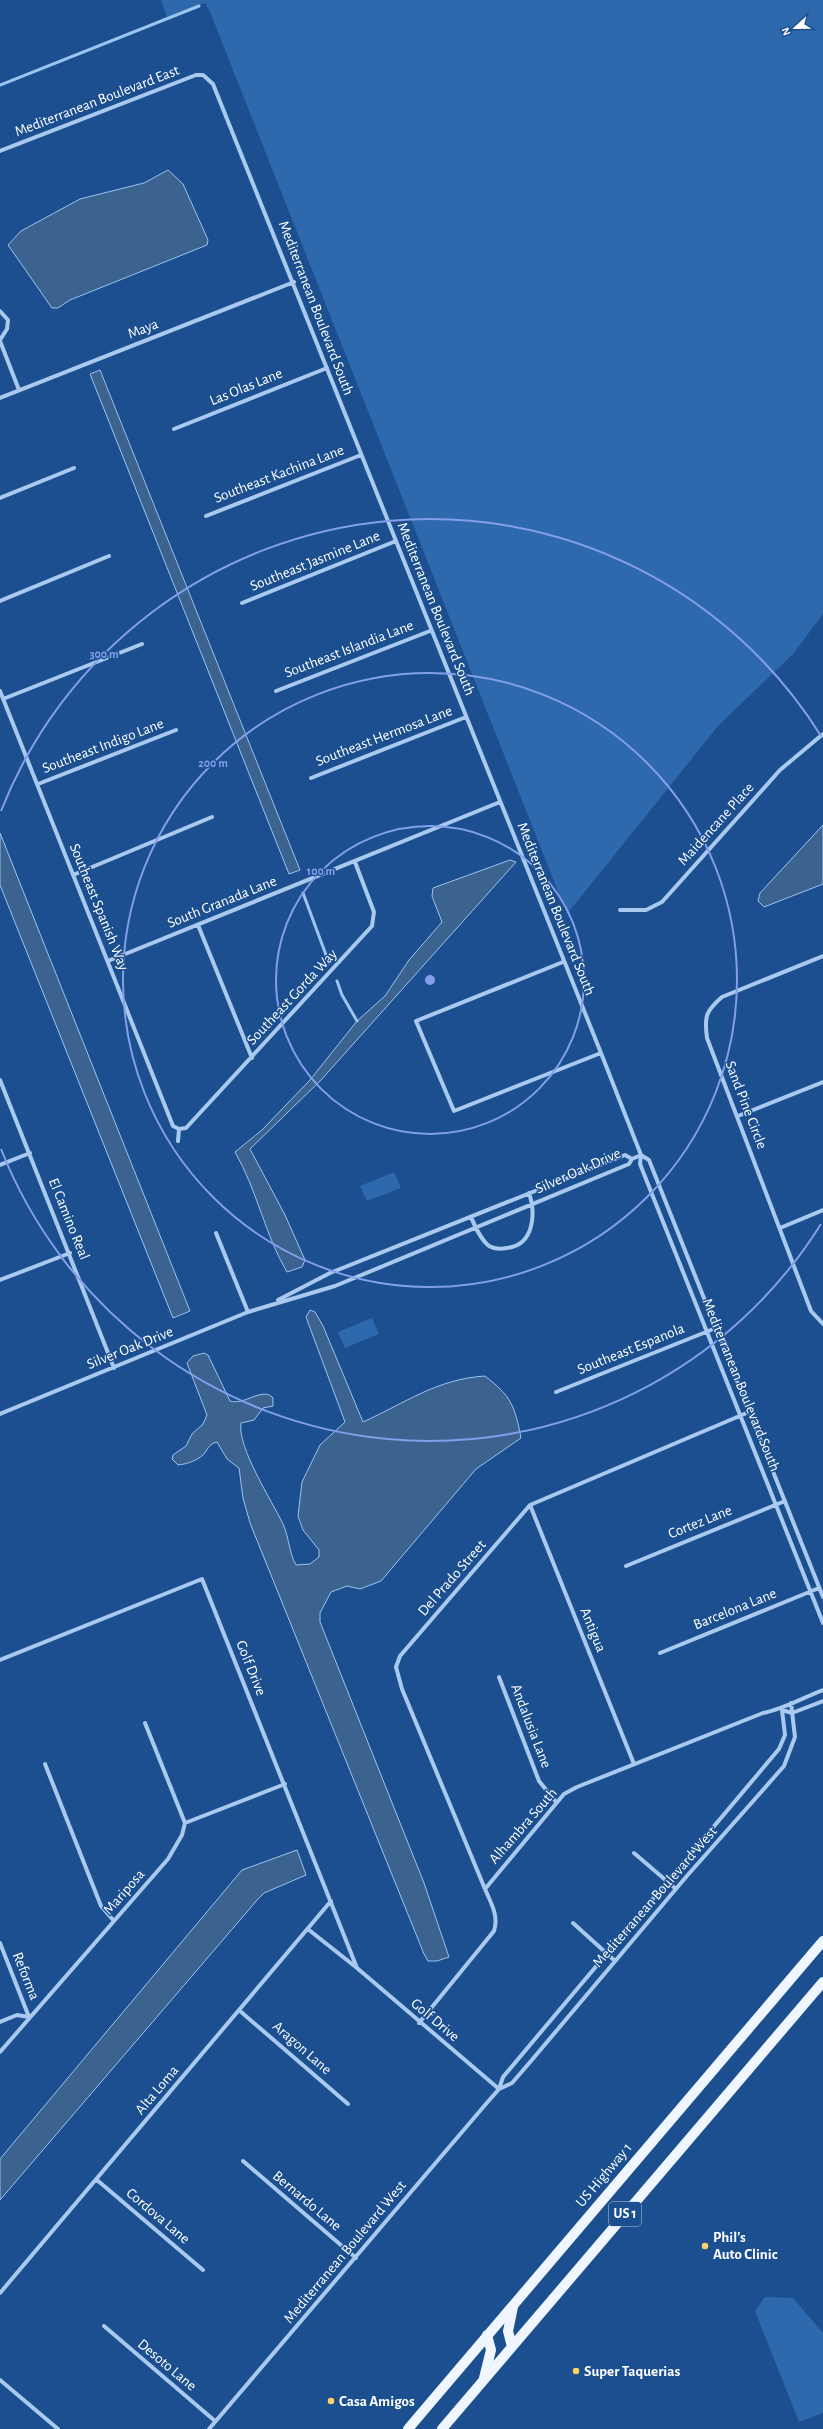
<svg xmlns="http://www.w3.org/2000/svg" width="823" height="2429" font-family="'Alegreya Sans',sans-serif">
<rect width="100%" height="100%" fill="#1b4f8f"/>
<!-- green -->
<path fill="#2e69ad" d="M161 0H823V614L793 654 718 726 567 914 210 12 205 3 167 18Z
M394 1172 401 1188 367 1201 360 1186Z
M372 1318 379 1334 345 1348 338 1332Z
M765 2297 793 2298 823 2333V2413L799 2422 755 2311Z"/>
<!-- water -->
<path fill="#3c6290" stroke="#9cc4f0" d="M168 170 183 184 208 240 207 245 70 300 58 308H52L8 245 21 231 80 199 144 183Z
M100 370 300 870 289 874 90 374Z
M823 825V884L764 907 758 901 760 893Z
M0 833 190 1311 173 1318 0 885Z
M510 860 516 862 321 1080 250 1149 285 1215 305 1260 302 1267 287 1272C265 1235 257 1190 235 1152L262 1130 310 1080 357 1021 385 996 409 960 442 922 432 896 433 888Z
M310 1310 315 1312 323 1326 363 1422C405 1403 437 1379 485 1376 511 1396 515 1406 521 1438L476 1469 381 1581 360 1589 347 1586 331 1592 320 1613V1622L424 1883 449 1957 437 1961H428L424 1954 250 1523 243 1498 239 1468 227 1459 217 1442C208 1444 208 1450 203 1455 196 1461 187 1464 178 1465L172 1459 173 1455 186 1446 192 1434 203 1424 207 1415 187 1363 193 1356 204 1353 208 1355 230 1401C244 1406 263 1386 273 1398V1406L263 1408 254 1420 241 1423C237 1447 272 1501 283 1524 289 1537 289 1553 296 1565L310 1564 319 1557V1550L303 1530 298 1516 302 1482 320 1445 345 1422 306 1317Z
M297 1850 306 1875 264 1893 258 1899 0 2200V2159L242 1870Z"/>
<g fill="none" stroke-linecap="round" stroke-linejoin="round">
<!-- stream -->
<path stroke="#9cc4f0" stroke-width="3" d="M0 85 199 6
M303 893 329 963
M337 981 342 995 357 1021"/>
<!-- street -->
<path stroke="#a9c9ee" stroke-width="4" d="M0 151 196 75H203L213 84 601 1053 641 1155 640 1164 823 1623
M0 311 8 320 7 329 0 340
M0 341 19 390
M0 398 294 282
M174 429 327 368
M0 498 74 468
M206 516 361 455
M0 601 109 556
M242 603 396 541
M0 691 173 1126 179 1129
M276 691 430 631
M3 699 142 644
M311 778 466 717
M38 784 176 730
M73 875 212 817
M620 910H646L662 902 780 770 823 734
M198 925 252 1058
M823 956 722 997C706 1011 704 1016 707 1038L811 1311 823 1324
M108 961 500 802
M563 962 416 1021 454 1111 601 1053
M0 1080 114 1368
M738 1116 823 1082
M179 1129 186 1128 372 926 374 912 355 862
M178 1141 179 1129
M641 1155 649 1160 823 1597
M0 1165 30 1153
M471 1217C475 1226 480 1239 489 1246 494 1249 502 1249 507 1248 534 1245 536 1214 529 1193
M780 1228 823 1210
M216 1233 248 1312
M0 1280 70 1253
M278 1300 330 1273 625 1155 632 1159
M556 1392 716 1328
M0 1414 248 1312 335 1286 629 1164 632 1159 641 1155
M530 1505 634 1764
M626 1566 785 1501
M660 1653 819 1588
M0 1660 202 1579 357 1968
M499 1677 539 1781 556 1802
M145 1723 185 1823
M45 1764 101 1906 114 1921
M634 1853 676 1889
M485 1889 402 1689 396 1667 400 1656 530 1505 749 1412
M573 1923 615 1961
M309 1930 357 1968 499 2089
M0 1943 29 2017
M240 2011 348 2104
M0 2022 17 2015 29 2017
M419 2023 494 1931C499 1916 491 1903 485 1889L564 1794 577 1787 763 1713C784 1709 802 1698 823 1690
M0 2052 168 1859 182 1835 185 1823 285 1784
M499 2089 503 2077 779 1749 785 1735 782 1710 792 1713 823 1701
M243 2161 356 2258
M97 2180 203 2270
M0 2293 331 1901
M104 2326 215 2421
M0 2380 58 2429
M209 2429 485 2105 499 2089 512 2083 531 2061 686 1877 784 1766 795 1737 791 1703"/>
<!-- primary -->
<path stroke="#f0f6ff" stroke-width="10" d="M512 2347 508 2331 513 2307
M484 2378 491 2350 487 2335
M408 2429 823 1941
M442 2429 823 1982"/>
</g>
<!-- distance rings -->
<g fill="none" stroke="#839eea" stroke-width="2">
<circle cx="430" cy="980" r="154"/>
<circle cx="430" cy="980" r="307"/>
<path d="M821 1224A461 461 0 0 1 1 1149M1 811A461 461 0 0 1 821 736"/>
</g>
<!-- markers -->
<g fill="#ffd166" stroke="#1b4f8f" stroke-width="1.5">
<circle cx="705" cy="2246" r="4"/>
<circle cx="576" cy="2371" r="4"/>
<circle cx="331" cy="2401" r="4"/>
</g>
<g text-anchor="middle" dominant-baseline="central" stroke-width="3" stroke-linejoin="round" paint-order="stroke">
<!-- shield labels -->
<rect fill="#1b4f8f" stroke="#bbcadd" stroke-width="1" x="609" y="2202" width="32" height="24" rx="3"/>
<g font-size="14" font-weight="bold" fill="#fff">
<text x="625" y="2214">US 1</text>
</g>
<!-- street labels -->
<g font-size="15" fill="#fff" stroke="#1b4f8f">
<text transform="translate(97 101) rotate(-21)">Mediterranean Boulevard East</text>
<text transform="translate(316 308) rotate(69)">Mediterranean Boulevard South</text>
<text transform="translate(143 329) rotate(-21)">Maya</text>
<text transform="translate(246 387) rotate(-22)">Las Olas Lane</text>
<text transform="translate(279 474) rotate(-21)">Southeast Kachina Lane</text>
<text transform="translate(315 561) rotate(-22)">Southeast Jasmine Lane</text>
<text transform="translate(436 609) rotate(68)">Mediterranean Boulevard South</text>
<text transform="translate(349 649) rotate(-21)">Southeast Islandia Lane</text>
<text transform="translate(384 736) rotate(-21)">Southeast Hermosa Lane</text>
<text transform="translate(103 746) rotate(-21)">Southeast Indigo Lane</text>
<text transform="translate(716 824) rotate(-48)">Maidencane Place</text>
<text transform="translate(222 902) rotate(-22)">South Granada Lane</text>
<text transform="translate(99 907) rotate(68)">Southeast Spanish Way</text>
<text transform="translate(556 909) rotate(68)">Mediterranean Boulevard South</text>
<text transform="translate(292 997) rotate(-47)">Southeast Gorda Way</text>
<text transform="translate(746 1105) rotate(69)">Sand Pine Circle</text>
<text transform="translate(578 1171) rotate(-24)">Silver Oak Drive</text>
<text transform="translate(69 1219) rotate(68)">El Camino Real</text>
<text transform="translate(130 1348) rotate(-22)">Silver Oak Drive</text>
<text transform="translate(631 1349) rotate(-22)">Southeast Espanola</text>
<text transform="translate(741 1385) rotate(68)">Mediterranean Boulevard South</text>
<text transform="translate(700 1522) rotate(-22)">Cortez Lane</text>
<text transform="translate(452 1578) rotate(-49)">Del Prado Street</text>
<text transform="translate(735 1609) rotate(-22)">Barcelona Lane</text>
<text transform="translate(593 1630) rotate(68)">Antigua</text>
<text transform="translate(251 1668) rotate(68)">Golf Drive</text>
<text transform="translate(531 1726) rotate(69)">Andalusia Lane</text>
<text transform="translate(523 1826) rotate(-49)">Alhambra South</text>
<text transform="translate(124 1892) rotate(-49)">Mariposa</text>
<text transform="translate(655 1897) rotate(-49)">Mediterranean Boulevard West</text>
<text transform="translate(26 1976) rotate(68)">Reforma</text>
<text transform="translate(435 2020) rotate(40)">Golf Drive</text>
<text transform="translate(302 2048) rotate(41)">Aragon Lane</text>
<text transform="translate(157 2090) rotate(-50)">Alta Loma</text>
<text transform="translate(604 2175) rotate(-50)">US Highway 1</text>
<text transform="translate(307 2201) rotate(40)">Bernardo Lane</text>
<text transform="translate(158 2216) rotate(40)">Cordova Lane</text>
<text transform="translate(345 2252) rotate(-50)">Mediterranean Boulevard West</text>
<text transform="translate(167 2365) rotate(40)">Desoto Lane</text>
</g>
<!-- poi labels -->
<g font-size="15" font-weight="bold" fill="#fff" stroke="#1b4f8f" text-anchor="start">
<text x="713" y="2237">Phil's<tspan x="713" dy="17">Auto Clinic</tspan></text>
<text x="584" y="2371">Super Taquerias</text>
<text x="339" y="2401">Casa Amigos</text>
</g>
</g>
<circle cx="430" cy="980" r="6" fill="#839eea" stroke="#1b4f8f" stroke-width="2"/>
<g font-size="12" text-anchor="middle" font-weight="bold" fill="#839eea" stroke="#1b4f8f" stroke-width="3" stroke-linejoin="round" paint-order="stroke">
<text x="104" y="658">300 m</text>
<text x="213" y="767">200 m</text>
<text x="321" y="875">100 m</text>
</g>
<!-- north arrow -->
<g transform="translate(795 28) rotate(248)" stroke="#1b4f8f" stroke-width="3" paint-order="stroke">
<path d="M0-3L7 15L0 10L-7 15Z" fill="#ffffff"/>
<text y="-6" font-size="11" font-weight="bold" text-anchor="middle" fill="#ffffff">N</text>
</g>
</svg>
